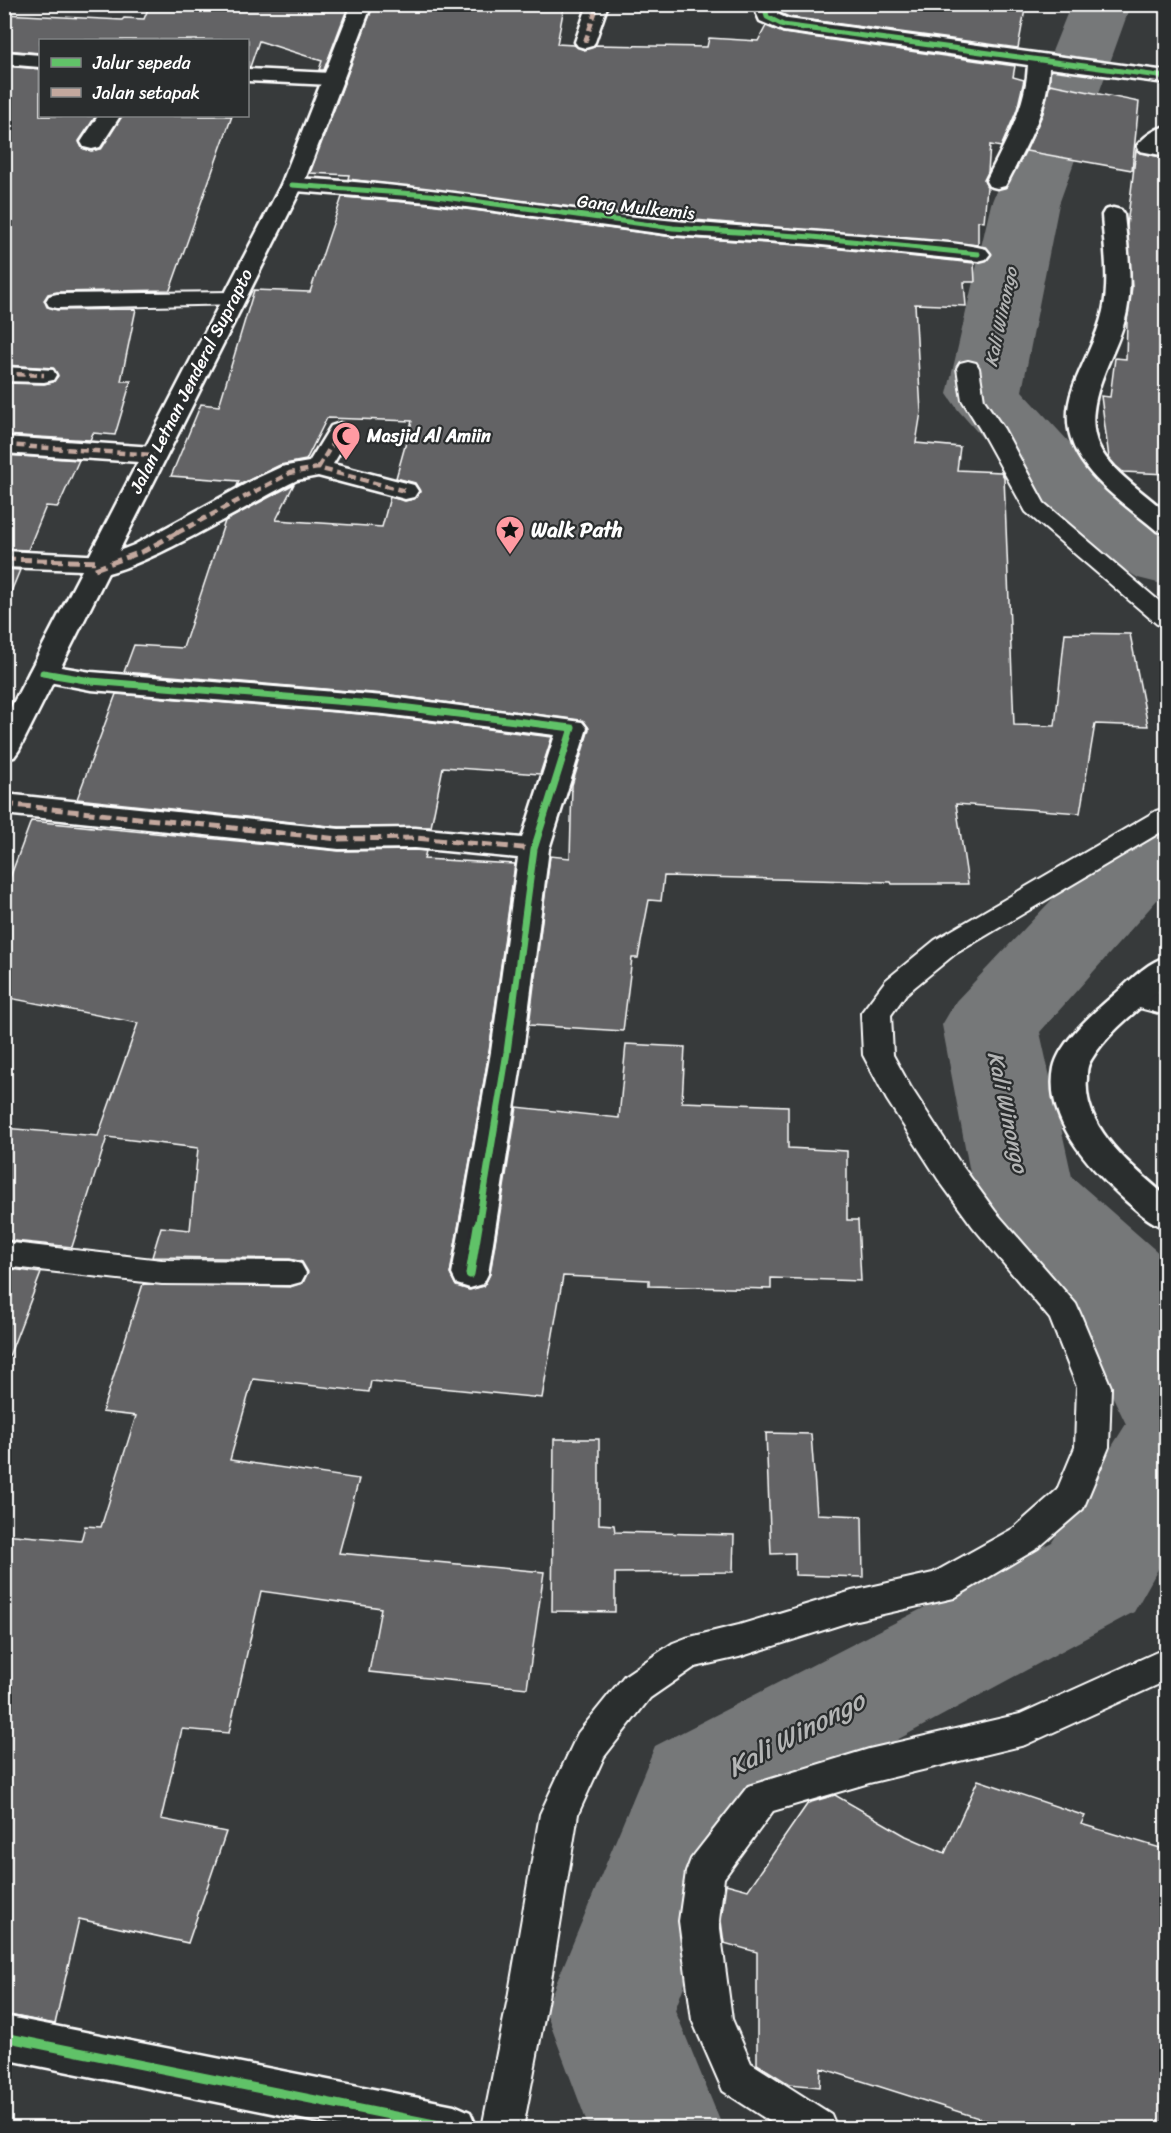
<svg xmlns="http://www.w3.org/2000/svg" width="1171" height="2133" font-family="Sriracha,sans-serif">
<rect width="100%" height="100%" fill="#373a3b"/>
<filter id="ink" filterUnits="userSpaceOnUse"><feTurbulence type="fractalNoise" baseFrequency=".0167" numOctaves="2"/><feDisplacementMap in="SourceGraphic" scale="12" xChannelSelector="R" yChannelSelector="G"/><feConvolveMatrix kernelMatrix="1 2 1 2 8 2 1 2 1" color-interpolation-filters="sRGB"/></filter>
<g filter="url(#ink)">
<g fill="none" stroke-linecap="round" stroke-linejoin="round">
<!-- river -->
<path fill="#767879" fill-rule="evenodd" d="M1071 4H1131L1059 204 1022 391 1119 496 1166 527V585L1138 578 1063 530 958 410 947 394 991 204Z
M1166 825V894L1157 900 1040 1032 1072 1177 1161 1255 1166 1265V1555L1134 1612 745 1822 675 2010 723 2128H589L545 2010 655 1746 1052 1542 1126 1424 1112 1395 1079 1306 989 1221 974 1194 942 1025 956 1001 1093 856 1134 834Z"/>
</g>
<!-- building -->
<path fill="#636465" stroke="#fff" stroke-width="1.5" d="M150 4H349L324 70H319L322 61 259 41 250 67H248V40H40V53L4 50V14L122 20 124 18 144 19Z
M374 4 564 7 557 44 574 45 584 50 595 45 707 47 709 38 758 41 766 26 783 33 1015 66 1013 77 1024 80 1017 110 1001 147 990 145 988 172 984 180 987 187 984 222 978 221V245L627 214 348 179 349 175 310 173Z
M782 4H1026L1018 48 789 17 780 13Z
M4 66 40 69V116H96L79 141 82 148 91 151 102 148 122 116H232L170 290 57 292 48 294 44 300 47 307 57 310 136 309 121 381H131L115 435 93 433 90 440 4 435V383L44 384 53 382 58 376 53 368 4 365Z
M1050 84 1139 102 1132 170 1026 151 1043 113Z
M1136 150 1140 153 1167 158V474L1123 472 1116 466 1109 458 1101 396 1110 397 1115 358 1126 359 1127 321 1132 287 1127 226Z
M342 197 429 204 673 237 812 246 974 263 975 282H964L966 306 915 304 921 412 916 443 960 447 957 470 1001 472 1004 477 1014 725 1055 726 1065 633 1130 634 1148 726 1095 724 1080 813 956 804 968 884H892L891 882 664 876 661 901 649 900 638 958H632L623 1031 529 1025 550 856 570 858 572 785 589 729 584 721 384 694 124 672 134 645 183 648 225 521 294 484 276 520 382 527 390 497 405 501 414 499 420 492 415 483 396 478 412 421 327 418 306 460 280 465 237 486 239 481 171 476 201 404 219 406 254 290 310 292Z
M4 455 79 460 58 507 46 506 28 550 4 549Z
M4 569 20 570 6 604H4Z
M116 694 384 716 552 737 540 774 443 767 431 827H339L77 799Z
M31 821 339 851 415 850 426 851 424 859 515 864 489 1052 450 1274 456 1286 469 1290 484 1286 490 1274 517 1107 619 1118 626 1044 685 1047 682 1102 788 1106V1148L847 1151V1220H858L861 1281 771 1278V1289L649 1286V1280L563 1276 542 1398 371 1381 369 1392 253 1379 230 1460 359 1479 339 1553 544 1572 527 1688 369 1672 381 1608 261 1591 229 1733 182 1729 161 1819 226 1832 188 1943 79 1919 55 2024 4 2014V1534L81 1541 85 1526 101 1527 136 1416 102 1412 143 1284 290 1287 303 1283 308 1272 302 1262 290 1259 152 1257 161 1227 190 1230 198 1148 107 1137 72 1247 4 1240V1128L98 1136 138 1023 4 997V894Z
M4 1268 41 1273 8 1359H4Z
M766 1433 811 1434 817 1514 862 1516 863 1577 795 1575V1553L771 1554Z
M554 1439H599V1524L614 1525 615 1532 734 1535 733 1572 615 1573V1612L552 1611Z
M978 1780 1085 1816 1081 1824 1167 1850V2128H1010L821 2068 820 2087 789 2084 757 2064V1952L724 1943 721 1921 726 1884 748 1890 808 1803 835 1795 906 1836 945 1853Z"/>
<g fill="none" stroke-linecap="round" stroke-linejoin="round">
<!-- lane casing -->
<g stroke="#fff" stroke-width="4">
<path id="lane" d="M234 292 242 294 245 299 242 304 57 308 49 306 46 301 49 296 57 294Z
M968 361 976 363 979 368 984 400 1004 429 1044 503 1166 607V626L1157 624 1026 512 980 429 962 400 957 368 960 363Z
M1166 808V829L955 954 906 994 891 1015 893 1055 910 1086 960 1163 995 1211 1076 1304 1080 1313 1111 1387 1109 1447 1083 1509 1038 1548 954 1598 852 1621 739 1657 695 1667 650 1698 604 1757 578 1814 548 1998 523 2128H482L508 1998 540 1814 578 1733 624 1676 673 1643 686 1638 739 1625 852 1591 933 1573 1014 1528 1057 1490 1075 1447 1077 1387 1050 1319 973 1227 938 1179 887 1100 863 1055 861 1013 886 980 935 940 1156 811Z
M1134 987 1166 995V1015L1124 1004 1119 997 1124 990Z
M4 1242 162 1260 290 1261 301 1264 306 1273 301 1282 290 1285 162 1284 4 1266Z
M1166 1648V1681L1025 1745 869 1783 773 1811 724 1878 719 1921 732 2019 751 2063 831 2114 837 2128H780L723 2091 692 2020 679 1921 686 1872 691 1859 748 1786 869 1749 1020 1714Z"/>
</g>
<!-- street casing -->
<g stroke="#fff" stroke-width="5">
<path id="street" d="M588 4H608L595 42 592 46 585 48 578 46 575 42Z
M759 4H780L777 14 788 19 1166 71V83L1049 68C1048 109 1027 144 1008 181L1005 186 997 188 989 186 986 181C1005 143 1026 108 1028 65L783 31 760 21 756 12Z
M4 52 40 55V67L4 64Z
M248 69 331 73 339 74 342 79 339 84 331 85 248 81Z
M98 116H120L100 147 92 149 84 147 81 142Z
M1166 126V156L1140 151 1137 146C1143 137 1155 129 1166 126Z
M292 178C421 183 547 209 675 221 750 228 826 231 901 239 929 242 959 242 986 249L990 254 986 259 978 261 812 244 673 235 429 202 284 190 281 185 284 180Z
M1113 208 1121 210 1124 215C1127 246 1133 279 1127 311 1123 332 1113 351 1105 371 1073 450 1111 465 1166 512V533L1157 531C1112 493 1049 456 1073 388 1082 363 1097 338 1103 311 1110 280 1104 247 1102 215L1105 210Z
M4 367 53 370 56 375 53 380 44 382 4 381Z
M340 423 349 426 353 431 333 464 414 485 418 491 414 497 405 499 318 476 297 480C256 499 122 584 85 575L82 570 4 567V551L106 556 134 545 253 480 281 467 309 462 331 426Z
M4 437 154 447 163 450 167 455 163 460 154 463 4 453Z
M43 664 91 672 384 696 582 722 587 728 549 849 523 1052 488 1274 483 1284 470 1288 457 1284 452 1274 491 1052 518 858 415 848 339 849 4 814V794L339 829 415 828 522 838 555 735 384 714 91 690 33 679 29 673 33 667Z
M1166 957V985C1141 1008 1109 1030 1091 1060 1087 1066 1087 1071 1087 1078 1082 1128 1132 1166 1166 1196V1228C1149 1223 1138 1211 1125 1200 1090 1168 1044 1120 1054 1068 1060 1041 1095 1011 1115 994 1130 981 1146 963 1166 957Z
M4 2016 454 2105 470 2112 477 2128H346L4 2059Z"/>
</g>
<!-- secondary casing -->
<g stroke="#fff" stroke-width="5">
<path id="secondary" d="M352 4H372L303 185 19 750 14 757 4 759V721L281 185Z"/>
</g>
<!-- lane -->
<use href="#lane" fill="#2a2d2e" fill-rule="evenodd"/>
<!-- street -->
<use href="#street" fill="#2a2d2e" fill-rule="evenodd"/>
<!-- secondary -->
<use href="#secondary" fill="#2a2d2e" fill-rule="evenodd"/>
<!-- quiet-far1 -->
<path stroke="#c3a89e" stroke-width="4.5" stroke-dasharray="8 4.5" stroke-linecap="butt" d="M585 42 598 4
M4 374 44 375
M4 445 154 455
M318 468 340 431
M177 533 290 473 318 468 405 491"/>
<!-- quiet -->
<path stroke="#c3a89e" stroke-width="5" stroke-dasharray="11 5" stroke-linecap="butt" d="M4 559 99 562
M95 569 144 551 180 531
M4 804 339 839 415 838 534 849"/>
<!-- cycleway-far2 casing -->
<g stroke="#2a2d2e" stroke-width="8">
<path id="cycleway-far2" d="M770 4 766 12 767 17 783 25 1166 77
M292 185 429 195 673 228 812 237 978 254"/>
</g>
<!-- cycleway-far1 casing -->
<g stroke="#2a2d2e" stroke-width="10">
<path id="cycleway-far1" d="M43 673 91 681 384 705 572 728 534 849 507 1052 478 1227"/>
</g>
<!-- cycleway casing -->
<g stroke="#2a2d2e" stroke-width="13">
<path id="cycleway" d="M470 1274 478 1226
M4 2037 454 2128"/>
</g>
<!-- cycleway-far2 -->
<use href="#cycleway-far2" stroke="#61c268" stroke-width="5"/>
<!-- cycleway-far1 -->
<use href="#cycleway-far1" stroke="#61c268" stroke-width="7"/>
<!-- cycleway -->
<use href="#cycleway" stroke="#61c268" stroke-width="9"/>
</g>
</g>
<!-- icons -->
<defs>
<g id="mosque-pin" transform="scale(1.5)"><path d="M0 17L-7.5 6A9.5 9.5 0 1 1 7.5 6Z" fill="#ff9aa2" stroke="#2a2d2e"/><path d="M3.5-4.9A6 6 0 1 0 3.5 4.9A5 5 0 1 1 3.5-4.9Z" fill="#111"/></g>
<g id="sight-pin" transform="scale(1.5)"><path d="M0 17L-7.5 6A9.5 9.5 0 1 1 7.5 6Z" fill="#ff9aa2" stroke="#2a2d2e"/><path d="M0-6L1.8-2.2L6-1.7L2.9 1.2L3.7 5.4L0 3.3L-3.7 5.4L-2.9 1.2L-6-1.7L-1.8-2.2Z" fill="#111"/></g>
</defs>
<g fill-rule="evenodd">
<use href="#mosque-pin" x="346" y="436"/>
<use href="#sight-pin" x="510" y="530"/>
</g>
<g text-anchor="middle" dominant-baseline="central" stroke-width="4.5" stroke-linejoin="round" paint-order="stroke">
<!-- far-street labels -->
<g font-size="18" fill="#fff" stroke="#2a2d2e">
<text transform="translate(636 207) rotate(6)">Gang Mulkemis</text>
<text transform="translate(191 381) rotate(-63)">Jalan Letnan Jenderal Suprapto</text>
</g>
<!-- far-water labels -->
<g font-size="18" font-style="italic" fill="#b4b5b5" stroke="#2a2d2e">
<text transform="translate(1001 317) rotate(-78)">Kali Winongo</text>
</g>
<!-- far-poi labels -->
<g font-size="18" font-weight="bold" fill="#fff" stroke="#2a2d2e" text-anchor="start">
<text x="367" y="436">Masjid Al Amiin</text>
</g>
<!-- poi labels -->
<g font-size="21" font-weight="bold" fill="#fff" stroke="#2a2d2e" text-anchor="start">
<text x="531" y="530">Walk Path</text>
</g>
<!-- water labels -->
<g font-size="22" font-style="italic" fill="#b4b5b5" stroke="#2a2d2e">
<text transform="translate(1008 1112) rotate(78)">Kali Winongo</text>
</g>
<!-- near-water labels -->
<g font-size="27" font-style="italic" fill="#b4b5b5" stroke="#2a2d2e">
<text transform="translate(796 1734) rotate(-28)">Kali Winongo</text>
</g>
</g>
<!-- margin -->
<rect width="1171" height="2133" fill="none" stroke="#2a2d2e" stroke-width="24"/>
<rect x="12" y="12" width="1147" height="2109" fill="none" stroke="#fff" stroke-width="2" filter="url(#ink)"/>
<!-- legend -->
<rect x="39" y="39" width="210" height="78" fill="#2a2d2e" stroke="#7f8182" stroke-width="1.5"/>
<rect x="51" y="58" width="30" height="9" fill="#61c268" stroke="#7f8182" stroke-width="1.5"/>
<text x="93" y="69" font-size="18" fill="#ffffff">Jalur sepeda</text>
<rect x="51" y="88" width="30" height="9" fill="#c3a89e" stroke="#7f8182" stroke-width="1.5"/>
<text x="93" y="99" font-size="18" fill="#ffffff">Jalan setapak</text>
</svg>
